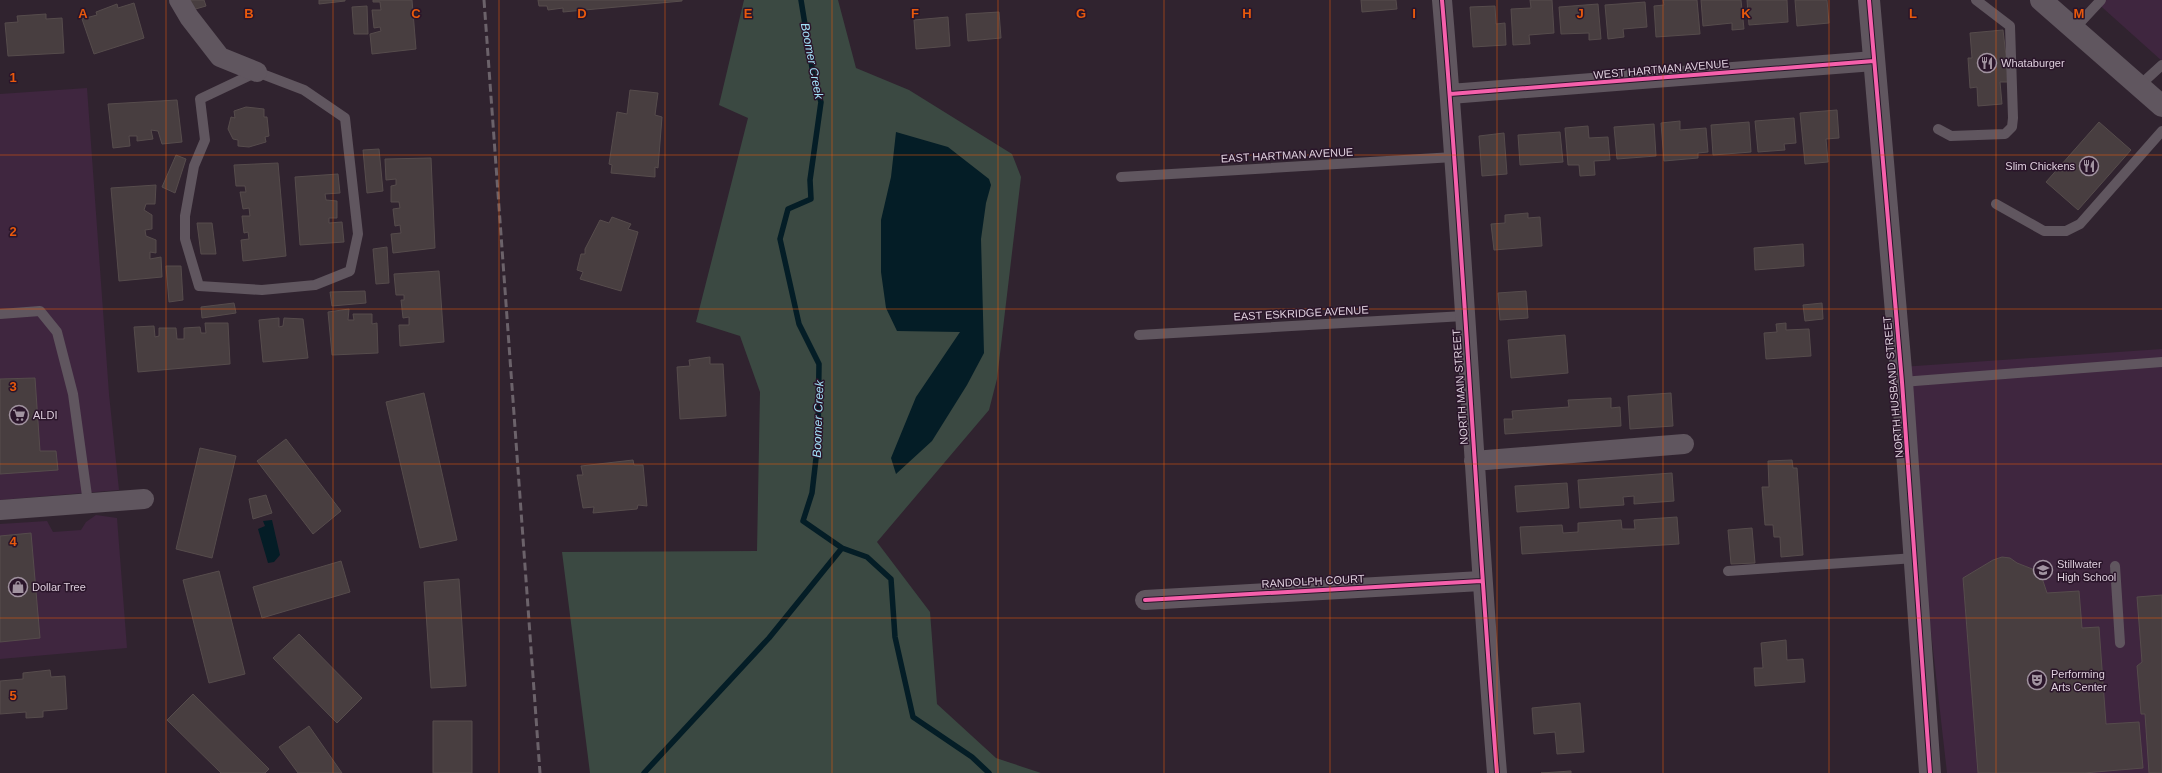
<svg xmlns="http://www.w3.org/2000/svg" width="2162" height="773" font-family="Arial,sans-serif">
<rect width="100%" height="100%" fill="#30232f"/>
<!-- built -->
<path fill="#3f263f" d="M2094 0H2162V61Z
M87 88 109 394 119 490 0 500V94Z
M2162 349V773H1947L1901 367Z
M96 515 117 518 127 648 0 659V524L47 521 53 532 81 530 86 522Z"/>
<!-- green -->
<path fill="#3b4942" d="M744 0H838L856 68 909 90 1012 154 1021 177 997 379 989 410 877 542 930 612 937 704 996 758 1041 773H590L562 552 757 551 760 392 740 336 696 322 748 118 719 105Z"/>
<!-- water -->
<path fill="#041d26" d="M896 132 948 147 989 179 991 185 986 203 981 239 984 353 967 385 932 441 896 474 891 458 916 397 960 332 897 331 886 308 881 272V220L891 177Z
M272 520 280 555 274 562 268 563 258 529 265 526 263 521Z"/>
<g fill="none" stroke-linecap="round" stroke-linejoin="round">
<!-- stream -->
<path stroke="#041d26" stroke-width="5.5" d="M801 0 814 80 821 102 810 180 811 199 788 209 780 239 799 324 819 364 818 441 812 493 803 521 842 548 867 557 891 579 895 637 913 717 972 757 989 773
M644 773 769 638 842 548"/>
</g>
<!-- building -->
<path fill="#483e40" stroke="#564c4c" d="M188 0H204L206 6 192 10Z
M319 0H345V1L319 4Z
M373 0H412L416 49 372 54 370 34 381 31 380 27 374 28 372 10H381L380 2H373Z
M538 0H682V1L563 12V8L548 10 547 6H539Z
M1361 0H1396L1397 9 1362 12Z
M1530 0H1552L1554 33 1529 35 1530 44 1513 45 1511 9 1531 8Z
M1663 0H1697L1700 34 1656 37 1654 6 1664 5Z
M1701 0H1741L1744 29 1732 30V23L1703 26Z
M1747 0H1787L1788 22 1749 25Z
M1795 0H1827L1829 23 1797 26Z
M1645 2 1647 27 1623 29 1624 37 1608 39 1605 5Z
M134 3 144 38 94 54 82 19 97 15 96 12 117 4 118 8Z
M1598 4 1601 39 1589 40V33L1561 34 1559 7Z
M367 6 368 34H354L352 7Z
M1495 6 1496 24 1505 23 1506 45 1473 47 1470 7Z
M999 12 1001 38 968 41 966 14Z
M46 14V19L62 18 64 53 8 56 5 23 18 22 17 16Z
M948 17 950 46 916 49 914 20Z
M2003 30 2009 82H2000L2002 104 1978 106 1977 87 1970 88 1968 58H1972L1970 33Z
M630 90 658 93 655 115 662 117 658 168 655 167V177L611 173 612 165 609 164 617 112 627 114Z
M177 100 182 142 162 144 158 131 151 130 153 139 137 141V136H129L130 146 113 148 108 104Z
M246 107 264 109V117H267L269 136 265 137 266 142 249 147 238 146V140L233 139 228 129 231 117 235 118 234 111Z
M1837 110 1839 138 1826 139 1828 162 1805 164 1800 113Z
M1794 118 1796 143 1784 144 1785 150 1758 152 1755 121Z
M1680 121V130L1706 128 1708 152 1698 153V158L1664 161 1661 123Z
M1749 122 1751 152 1713 155 1711 125Z
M2099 122 2131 150 2078 210 2046 182Z
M1654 124 1656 156 1617 159 1614 127Z
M1588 126 1589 138 1608 137 1610 160 1594 161 1595 175 1580 176 1579 165H1568L1565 128Z
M1560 132 1563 162 1520 165 1518 135Z
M1504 133 1507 174 1482 176 1479 136Z
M379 149 383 191 367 193 363 150Z
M176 155 186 159 175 193 162 187Z
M431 158 435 248 393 253 391 234 401 233 400 225 395 226 393 209 400 208 399 202H391V186L396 185V179L386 180 385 159Z
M278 163 286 256 243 261 241 240 249 239 248 232 244 233 242 216H250L249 208 243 209 240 192H246L245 186H236L234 165Z
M338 174 340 193 325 194 326 200 337 201V218H329V223L342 222 344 242 300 245 295 177Z
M156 185 155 204H146L144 210 152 215V229L145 230 146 236 156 240V253L150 252V259L161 257 162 277 119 281 111 188Z
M1528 213V218L1540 217 1542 246 1494 250 1491 224 1505 223V215Z
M612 217 631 224 628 229 638 232 621 291 580 279 583 272 577 270 581 254H585V249L600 220 609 223Z
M197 223H212L216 254H201Z
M1803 244 1804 266 1755 270 1754 248Z
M387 247 389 283 376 284 373 249Z
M166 266H181L183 300 169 302Z
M439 271 444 342 400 346 399 325H409V317L403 318 401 300H404V295H396L394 274Z
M365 291 366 303 332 306 330 292Z
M1526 291 1528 318 1500 320 1498 293Z
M234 303 236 313 202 318 201 307Z
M1822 303 1823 319 1805 321 1803 305Z
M349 309 348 320H354L353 314H372V324L377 323 378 353 332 355 328 312Z
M279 318V327L283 326 284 318 303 319 308 358 263 362 259 320Z
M205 323H228L230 364 138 372 134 327 154 326 155 337 159 336V328H176L177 339H184V328L200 327 201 333H206Z
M1786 323V330L1809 329 1811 356 1766 359 1764 333 1777 332 1776 324Z
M1565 335 1568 373 1511 378 1508 340Z
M710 357V364H723L726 416 680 419 677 367 690 366 689 360Z
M35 378 40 451H56L58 470 0 474V379Z
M424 393 457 540 420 548 386 402Z
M1671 393 1673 426 1630 429 1628 396Z
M1611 398V408L1620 407 1621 426 1505 434 1504 419H1513L1512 411 1569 407 1568 400Z
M286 439 341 511 313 534 257 461Z
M200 448 236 456 212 558 176 549Z
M633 460 634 465H643L647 506 638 505 637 509 593 513 594 507 583 508 577 475H583L581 466Z
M1792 460 1793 468H1797L1803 555 1781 557 1780 537H1774L1773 525H1765L1762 487H1769L1768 461Z
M1672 473 1674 501 1634 504V496L1623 497 1624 505 1580 508 1578 480Z
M1567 483 1569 508 1517 512 1515 486Z
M266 495 272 513 253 519 249 499Z
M1677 517 1679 544 1522 554 1520 527 1562 525 1563 533 1578 532V523L1621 520 1622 529H1635L1634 520Z
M1752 528 1755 563 1731 564 1728 530Z
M31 533 40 638 0 642V536Z
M2002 557 2010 558 2017 563 2040 572 2047 593 2079 591 2082 628 2099 627 2106 724 2139 722 2143 768 2084 773H1978L1963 578 1993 560Z
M341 561 350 592 262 618 253 587Z
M219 571 245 674 209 683 183 580Z
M459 579 466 686 431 688 424 582Z
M2162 595V773H2149L2145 714H2141L2137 666 2142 662 2137 597Z
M299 634 362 698 337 723 273 658Z
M1786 640 1787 660 1803 659 1805 682 1755 686 1754 668H1763L1761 643Z
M50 670 51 677 65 676 67 709 43 711V717L26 718V712L0 714V681L23 679V673Z
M193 694 269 769 265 773H221L167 720Z
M1580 703 1584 752 1557 754 1555 732 1534 734 1532 708Z
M433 721H472V773H433Z
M309 726 342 773H298L279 747Z
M1571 771V773H1541Z"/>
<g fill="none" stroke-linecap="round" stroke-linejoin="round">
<!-- service -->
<path stroke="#60565f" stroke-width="10" d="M2074 29 2101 0
M257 72 304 90 345 118 358 234 350 271 315 285 262 290 199 286 185 239V216L194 166 205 140 200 99Z
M2139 86 2162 65
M1938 129 1951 136 2005 134 2012 127 2013 118 2010 26 1976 0
M1121 177 1454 157
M1996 204 2044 231H2066L2080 224 2162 131
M0 314 40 311 57 332 73 394 88 503
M1139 335 1464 316
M1902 382 2162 362
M2115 566 2120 643
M1728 571 1915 558"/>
<!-- minor -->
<path stroke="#60565f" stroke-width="20" d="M179 0 189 17 220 57 257 72
M1442 0C1464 257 1476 516 1497 773
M1450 94 1874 61
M1474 461 1684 444
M0 510 144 499
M1145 600 1481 581"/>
<!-- tertiary -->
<path stroke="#60565f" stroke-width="22" d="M1869 0 1902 382 1930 773"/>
<!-- secondary -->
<path stroke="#60565f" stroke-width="22" d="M2041 0 2162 106"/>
<!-- rail -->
<path stroke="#6b626a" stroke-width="3" stroke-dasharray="8 4" stroke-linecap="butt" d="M484 0 540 773"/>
<!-- cycleway casing -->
<g stroke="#2a152a" stroke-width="6">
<path id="cycleway" d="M1442 0C1464 257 1476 516 1497 773
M1869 0 1902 382 1930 773
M1450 94 1874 61
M1145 600 1481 581"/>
</g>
<!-- cycleway -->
<use href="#cycleway" stroke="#f560ab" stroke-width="4"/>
</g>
<!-- grid -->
<path fill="none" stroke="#e8590c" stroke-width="1" stroke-opacity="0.55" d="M166 0V773M333 0V773M499 0V773M665 0V773M832 0V773M998 0V773M1164 0V773M1330 0V773M1497 0V773M1663 0V773M1829 0V773M1996 0V773M0 155H2162M0 309H2162M0 464H2162M0 618H2162"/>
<!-- icons -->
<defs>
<g id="restaurant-ring" transform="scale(1)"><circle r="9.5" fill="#2a152a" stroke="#a193a0" stroke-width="1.5"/><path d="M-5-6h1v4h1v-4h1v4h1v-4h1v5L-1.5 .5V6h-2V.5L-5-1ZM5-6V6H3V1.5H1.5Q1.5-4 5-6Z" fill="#a193a0"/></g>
<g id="supermarket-ring" transform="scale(1)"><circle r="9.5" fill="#2a152a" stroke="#a193a0" stroke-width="1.5"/><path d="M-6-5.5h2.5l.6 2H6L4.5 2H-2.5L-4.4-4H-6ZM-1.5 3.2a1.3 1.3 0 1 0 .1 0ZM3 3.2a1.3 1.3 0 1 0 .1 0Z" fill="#a193a0"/></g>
<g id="school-ring" transform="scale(1)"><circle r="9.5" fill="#2a152a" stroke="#a193a0" stroke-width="1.5"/><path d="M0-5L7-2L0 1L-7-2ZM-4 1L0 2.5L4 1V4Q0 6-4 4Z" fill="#a193a0"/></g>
<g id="shop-ring" transform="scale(1)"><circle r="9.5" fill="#2a152a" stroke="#a193a0" stroke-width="1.5"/><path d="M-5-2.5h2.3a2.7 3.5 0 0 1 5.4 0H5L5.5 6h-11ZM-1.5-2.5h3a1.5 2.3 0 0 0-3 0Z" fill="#a193a0"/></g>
<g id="theatre-ring" transform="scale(1)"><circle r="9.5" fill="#2a152a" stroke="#a193a0" stroke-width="1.5"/><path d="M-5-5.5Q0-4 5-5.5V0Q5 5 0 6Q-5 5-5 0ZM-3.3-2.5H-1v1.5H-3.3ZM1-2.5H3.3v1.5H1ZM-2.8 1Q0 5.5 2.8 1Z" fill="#a193a0"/></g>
</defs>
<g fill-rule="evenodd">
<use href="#restaurant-ring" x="1987" y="63"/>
<use href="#restaurant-ring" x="2089" y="166"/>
<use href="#supermarket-ring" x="19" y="415"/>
<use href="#school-ring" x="2043" y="570"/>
<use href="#shop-ring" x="18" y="587"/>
<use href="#theatre-ring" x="2037" y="680"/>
</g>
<g text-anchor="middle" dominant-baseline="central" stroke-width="3" stroke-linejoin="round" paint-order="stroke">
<!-- poi labels -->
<g font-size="11" fill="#decfdd" stroke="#2a152a" text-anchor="start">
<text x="2001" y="63">Whataburger</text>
<text x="2075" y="166" text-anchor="end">Slim Chickens</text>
<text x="33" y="415">ALDI</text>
<text x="2057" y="564">Stillwater<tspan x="2057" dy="13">High School</tspan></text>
<text x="32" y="587">Dollar Tree</text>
<text x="2051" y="674">Performing<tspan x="2051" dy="13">Arts Center</tspan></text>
</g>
<!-- street labels -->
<g font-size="11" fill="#decfdd" stroke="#2a152a">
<text transform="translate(1661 69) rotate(-5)">WEST HARTMAN AVENUE</text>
<text transform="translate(1287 155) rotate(-3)">EAST HARTMAN AVENUE</text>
<text transform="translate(1301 313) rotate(-3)">EAST ESKRIDGE AVENUE</text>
<text transform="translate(1460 387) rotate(-94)">NORTH MAIN STREET</text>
<text transform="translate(1893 387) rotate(-95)">NORTH HUSBAND STREET</text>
<text transform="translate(1313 581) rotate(-3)">RANDOLPH COURT</text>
</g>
<!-- water labels -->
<g font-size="12" font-style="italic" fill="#a2e3f9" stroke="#2a152a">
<text transform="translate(812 61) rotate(79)">Boomer Creek</text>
<text transform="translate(818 419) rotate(-88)">Boomer Creek</text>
</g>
</g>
<g font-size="13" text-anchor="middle" font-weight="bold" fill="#e8590c" stroke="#2a152a" stroke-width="3" stroke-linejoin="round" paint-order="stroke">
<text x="83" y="18">A</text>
<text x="249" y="18">B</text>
<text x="416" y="18">C</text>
<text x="582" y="18">D</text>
<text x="748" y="18">E</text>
<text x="915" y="18">F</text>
<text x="1081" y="18">G</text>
<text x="1247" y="18">H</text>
<text x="1414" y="18">I</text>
<text x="1580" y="18">J</text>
<text x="1746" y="18">K</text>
<text x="1913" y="18">L</text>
<text x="2079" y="18">M</text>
<text x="13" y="82">1</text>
<text x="13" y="236">2</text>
<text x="13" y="391">3</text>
<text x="13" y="546">4</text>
<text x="13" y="700">5</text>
</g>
</svg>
